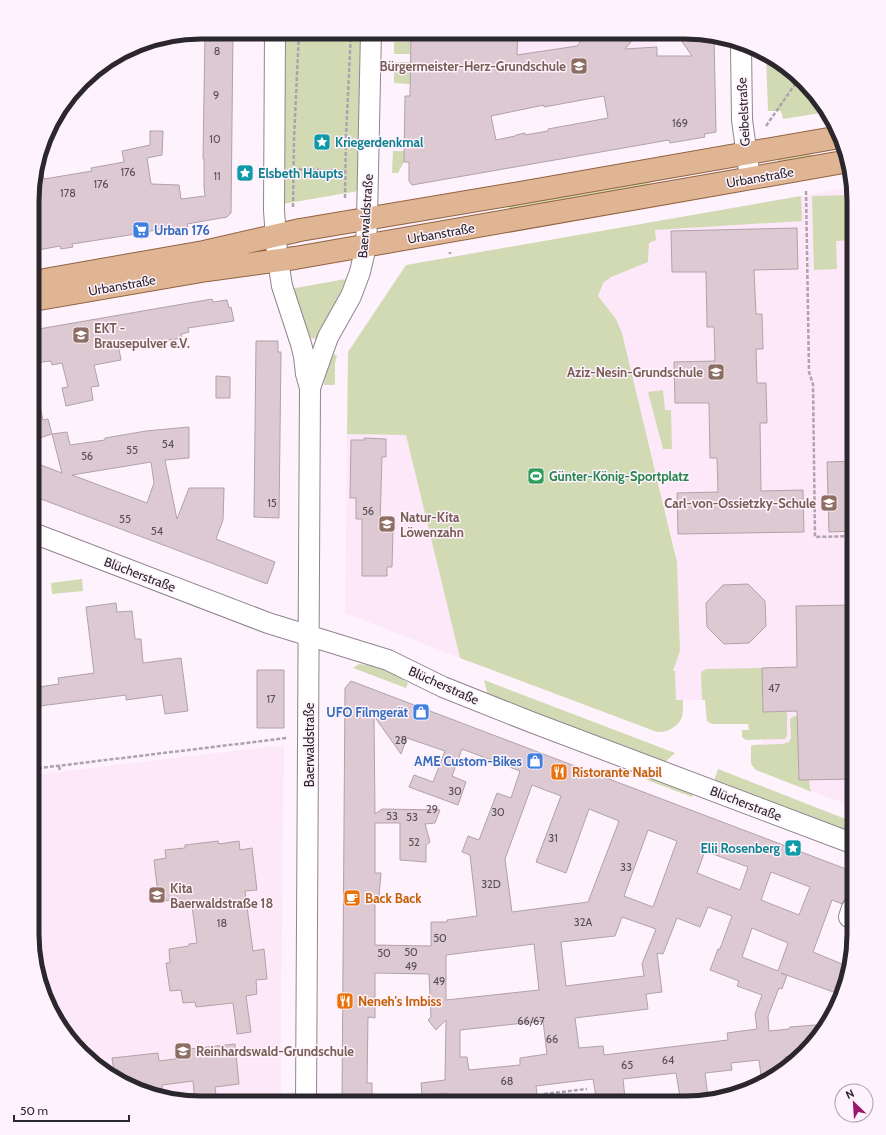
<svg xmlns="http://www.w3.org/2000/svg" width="886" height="1135" font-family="Cabin,sans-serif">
<rect width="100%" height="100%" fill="#fef2fd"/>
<!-- built -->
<path fill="#fde8fa" d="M518 33H657V56H516Z
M852 187 854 200V807L764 773 762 724H712L706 721 705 700 676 701 675 671H673L680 651 677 562 672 537 622 333 616 319 608 308 589 288 647 223Z
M347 434 406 435 460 658 345 613Z
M284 745 281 1004V1103H189L147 1094 107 1075 54 1018 38 978 32 935V775Z"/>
<!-- green -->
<path fill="#d2dab3" d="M279 32H366L364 190 277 205Z
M394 42H411L410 54H394Z
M766 56 779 61 827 112 783 119 781 111H768Z
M394 62H410V84L394 83Z
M393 151H404V162L398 173H392Z
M811 151 812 158 779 166 777 155Z
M718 167V170L656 181 635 189 509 212 508 204Z
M853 195 854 240 836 241 837 269 814 270 812 196Z
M801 196 802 221 655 230 656 240 649 243 648 262 611 277 603 283 598 296 616 319 622 333 677 562 680 651 673 671H675L676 700H683C683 705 683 712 682 717 678 727 667 733 657 732L460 658 406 435 347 434 348 352 406 265Z
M346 279 339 296 318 336 315 339 308 337 290 289Z
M334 354 337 356 335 363V385H324L326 370Z
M663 390 665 410H671L672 449H663L648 392Z
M82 579 83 591 52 594 51 583Z
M359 664C381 666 390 671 408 683L406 688 353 668Z
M763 668V712H787V736L785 739 746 740 742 737V730H749L748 724H712L707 721 705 700H702L701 672 706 669Z
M484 680 675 753 665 762 488 696Z
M794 716H798L799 780H809L810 789 812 792 756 770 751 764V746L753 745 782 744 789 742 791 738 790 719Z
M718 769 848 820 852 834 714 781Z
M649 774 694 791 692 797 647 780Z"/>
<!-- building -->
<path fill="#dcc9d1" stroke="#b3a1a8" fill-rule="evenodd" d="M205 32H233L231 213 227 217 187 224 188 227 179 228H168L145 232 141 239 136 234 72 244 73 247 61 249 60 246 33 251V178L40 158 44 179 92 171 91 168 124 162 122 151 150 145V131H163L162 155 147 158 151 184 179 185 181 199 205 196 204 187V159H203Z
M411 33H518L517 55 577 46 587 33H638L625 49 657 47V56H692L676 33H708L714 36 716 132 704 134 705 137 670 143 669 140 412 185 409 181V162H404L405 96H410ZM604 96 608 118 548 129V131L525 135V133L516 135 515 136 496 140 491 116 544 105V107Z
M797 228 798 269 754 270 756 314H762L763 349H756L757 383H766L767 423H760L761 491 803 490 804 532 678 534 677 493 718 492 717 458H710L709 403H675L674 362 715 361 714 327H707L706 272H672L671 231Z
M212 299 213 302 227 300 229 308 231 307 234 321 188 328 189 332 181 334 182 338 119 349 121 360 94 365 99 386 91 387 93 400 66 406 62 388 68 387 62 363 52 365 51 361 33 363V330Z
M256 341H278V352H281L279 518 254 517Z
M216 376 230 377V398H216Z
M33 398H38L43 420 48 419 52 434 33 440Z
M189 427V458L165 460 177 519 189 488H224L223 520 216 539 275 562 267 584 33 496V462L62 473 52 434 67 432 70 445 105 440V438L146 431ZM151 462 154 483 147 503 72 475Z
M364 438 386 439V457H382L380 523H387V530H393L392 567H387V576H362V519H356V498H350L351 440H365Z
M854 461V531L829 532 827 462Z
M748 584 765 601 766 626 749 643 724 644 707 627 706 603 723 585Z
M116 603 117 612 132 611 135 639H141L143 663 181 658 188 711 165 714 162 695 126 700V695L32 707V688L59 684 58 678 94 673 86 607Z
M854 605V779L799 780 797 711 763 712 762 668 797 667 796 606Z
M257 670H284V728H257Z
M351 681 854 872V897H849L845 899 842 904 832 900 813 952 847 966 839 994 781 973 787 975 782 989 779 988 768 1016 769 1031 789 1029 790 1027 828 1024 804 1054 785 1057 787 1067 770 1081 762 1083 759 1060 731 1063 732 1070 705 1073 708 1097H706L707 1100 696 1103H681L676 1073 623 1079 625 1098H623L624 1103H597L593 1079 536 1086 538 1103H448L447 1093 422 1096 421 1083 445 1080 446 1020 436 1030 428 1020 431 1017 429 974 375 973V1018L368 1017 367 1083H372V1103H342L345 688ZM374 716 401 754 407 738 445 751 433 782 414 775 409 787 458 805 466 782 452 776 462 749 520 771 511 798 497 793 479 840 468 836 462 852 470 855 477 916 447 920V922H431V946L375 945V896H379L381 873H375V823H400V860L426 862V845L430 842 425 824 435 823 440 810 382 809 375 814ZM532 785 561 796 536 862 566 873 589 809 619 821 588 902 512 912 505 859ZM648 830 677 841 653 907 624 896ZM705 851 748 867 740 890 697 873ZM771 872 810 887 799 915 761 900ZM708 907 732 916 720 949H718L710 970 739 981 737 986 762 995 755 1014 757 1029 727 1033 728 1040 604 1055 603 1046 579 1048 575 1018 648 1009 646 994 662 992 657 953 663 954 677 918 700 927ZM622 917 656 929 642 964 644 976 566 986 561 942 615 936ZM752 928 788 943 778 971 742 957ZM534 944 539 990 446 1000V955ZM543 1021 547 1054 520 1058V1065L469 1070 467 1057H460V1030Z
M218 841 219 844 239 841 240 850 252 848 257 890 245 891 251 937 253 951 264 949 267 979 256 980 257 994 246 996 251 1032 237 1034 233 1003 196 1007 195 1002 183 1003 181 990 170 991 166 963H170L169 949 189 946V944L197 943 192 906 171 908 170 900 159 902 154 860 166 858 165 850 185 848V845Z
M235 1044 239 1084 215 1087 217 1103H195L193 1081 162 1085 163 1097 147 1094 115 1078 112 1058 158 1053 159 1061 190 1057 189 1049Z"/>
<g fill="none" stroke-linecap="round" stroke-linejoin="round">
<!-- minor casing -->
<g stroke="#91848f" stroke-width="22">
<path id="minor" d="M275 32 274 210 277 254 282 286 301 344 304 356 306 374 310 388 306 1103
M741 46 742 120 750 178
M310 388 328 337 351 296 360 272 366 246 367 219 371 32
M33 533 268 623 388 660 443 687 531 722 854 844
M849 917 852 908"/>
</g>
<!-- major casing -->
<g stroke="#926340" stroke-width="24">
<path id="major" d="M33 282 204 252 300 230 514 194 840 137
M33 300 207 270 295 258 849 161"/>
</g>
<!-- path -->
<path stroke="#aca3ac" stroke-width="2.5" stroke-dasharray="4 2" stroke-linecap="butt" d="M766 126 798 80
M293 169 345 171
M806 191 809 372 813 384 815 537 854 536
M345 198 346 136 351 32
M293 207 294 139 299 32
M450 252V254
M59 766 60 771
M32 769 287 738
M544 1094 587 1089"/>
<!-- minor -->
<use href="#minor" stroke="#fff" stroke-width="20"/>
<!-- major -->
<use href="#major" stroke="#dfb593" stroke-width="22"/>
</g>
<!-- icons -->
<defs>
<g id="school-square" transform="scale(0.9)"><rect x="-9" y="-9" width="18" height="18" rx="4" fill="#8d6e63" stroke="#fef2fd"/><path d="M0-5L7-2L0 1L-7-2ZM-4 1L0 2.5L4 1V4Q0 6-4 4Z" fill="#fff"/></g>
<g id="sight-square" transform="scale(0.9)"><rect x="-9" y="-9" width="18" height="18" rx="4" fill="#0f9aa8" stroke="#fef2fd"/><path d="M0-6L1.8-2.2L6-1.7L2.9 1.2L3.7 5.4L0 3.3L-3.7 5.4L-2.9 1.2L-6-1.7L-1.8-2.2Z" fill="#fff"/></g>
<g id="supermarket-square" transform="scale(0.9)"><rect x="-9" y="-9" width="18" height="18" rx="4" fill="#3f7fe0" stroke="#fef2fd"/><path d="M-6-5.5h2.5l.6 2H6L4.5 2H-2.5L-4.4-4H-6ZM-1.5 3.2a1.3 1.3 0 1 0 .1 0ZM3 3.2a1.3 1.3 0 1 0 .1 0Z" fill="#fff"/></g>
<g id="stadium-square" transform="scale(0.9)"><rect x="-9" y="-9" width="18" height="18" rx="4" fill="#2e9e5b" stroke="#fef2fd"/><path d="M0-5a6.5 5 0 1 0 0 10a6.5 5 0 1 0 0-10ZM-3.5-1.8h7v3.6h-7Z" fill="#fff"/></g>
<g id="shop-square" transform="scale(0.9)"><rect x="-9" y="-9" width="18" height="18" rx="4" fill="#3f7fe0" stroke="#fef2fd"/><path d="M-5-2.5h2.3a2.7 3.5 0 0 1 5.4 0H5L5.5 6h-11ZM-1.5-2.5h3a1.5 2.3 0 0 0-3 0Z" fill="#fff"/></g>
<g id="restaurant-square" transform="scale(0.9)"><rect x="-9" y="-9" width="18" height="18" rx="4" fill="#e8710a" stroke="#fef2fd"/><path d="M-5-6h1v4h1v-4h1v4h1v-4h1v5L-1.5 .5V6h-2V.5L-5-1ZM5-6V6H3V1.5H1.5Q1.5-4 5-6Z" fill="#fff"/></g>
<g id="cafe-square" transform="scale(0.9)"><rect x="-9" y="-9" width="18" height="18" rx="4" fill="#e8710a" stroke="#fef2fd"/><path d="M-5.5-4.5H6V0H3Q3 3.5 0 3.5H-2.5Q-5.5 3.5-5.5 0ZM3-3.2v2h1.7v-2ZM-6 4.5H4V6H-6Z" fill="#fff"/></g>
</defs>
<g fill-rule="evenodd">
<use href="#school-square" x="579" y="66"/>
<use href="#sight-square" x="322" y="142"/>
<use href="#sight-square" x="245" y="173"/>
<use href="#supermarket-square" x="141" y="230"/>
<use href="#school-square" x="81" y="335"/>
<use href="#school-square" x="716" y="372"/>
<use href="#stadium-square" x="536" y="476"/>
<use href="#school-square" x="829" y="503"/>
<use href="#school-square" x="387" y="524"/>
<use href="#shop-square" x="421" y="712"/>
<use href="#shop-square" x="535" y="761"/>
<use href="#restaurant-square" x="559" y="772"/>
<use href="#sight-square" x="793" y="848"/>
<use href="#school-square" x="157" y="895"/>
<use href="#cafe-square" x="352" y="898"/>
<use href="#restaurant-square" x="345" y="1001"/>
<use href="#school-square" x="183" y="1051"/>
</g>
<g text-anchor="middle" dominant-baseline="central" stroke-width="3" stroke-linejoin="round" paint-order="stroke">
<!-- number labels -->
<g font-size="11" fill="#585055">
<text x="217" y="51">8</text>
<text x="216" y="95">9</text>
<text x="680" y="123">169</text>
<text x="215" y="139">10</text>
<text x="128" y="172">176</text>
<text x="217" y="176">11</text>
<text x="101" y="184">176</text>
<text x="68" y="193">178</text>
<text x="168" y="444">54</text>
<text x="132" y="450">55</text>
<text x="87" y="456">56</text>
<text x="272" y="503">15</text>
<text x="368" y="511">56</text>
<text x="125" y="519">55</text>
<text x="157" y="531">54</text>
<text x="774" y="688">47</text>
<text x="271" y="699">17</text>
<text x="401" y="740">28</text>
<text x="455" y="791">30</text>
<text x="432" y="809">29</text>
<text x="498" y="812">30</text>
<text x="392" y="816">53</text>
<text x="412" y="817">53</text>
<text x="553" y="838">31</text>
<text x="414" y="842">52</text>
<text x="626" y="867">33</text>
<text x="491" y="884">32D</text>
<text x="583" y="922">32A</text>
<text x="222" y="923">18</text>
<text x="440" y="938">50</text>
<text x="411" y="952">50</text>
<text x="384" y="953">50</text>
<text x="411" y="966">49</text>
<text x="439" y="981">49</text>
<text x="531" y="1021">66/67</text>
<text x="552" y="1039">66</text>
<text x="668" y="1060">64</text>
<text x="627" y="1065">65</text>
<text x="507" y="1081">68</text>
</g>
<!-- education labels -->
<g font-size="13" font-weight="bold" fill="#785e54" stroke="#fef2fd" text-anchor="start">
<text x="566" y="66" text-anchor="end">Bürgermeister-Herz-Grundschule</text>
<text x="94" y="328">EKT -<tspan x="94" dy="15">Brausepulver e.V.</tspan></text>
<text x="703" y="372" text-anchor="end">Aziz-Nesin-Grundschule</text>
<text x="816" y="503" text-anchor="end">Carl-von-Ossietzky-Schule</text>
<text x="400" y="517">Natur-Kita<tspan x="400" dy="15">Löwenzahn</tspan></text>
<text x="170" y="888">Kita<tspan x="170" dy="15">Baerwaldstraße 18</tspan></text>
<text x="196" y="1051">Reinhardswald-Grundschule</text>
</g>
<!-- street labels -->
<g font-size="13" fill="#2c272c" stroke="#fef2fd">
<text transform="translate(743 112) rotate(-93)">Geibelstraße</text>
<text transform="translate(760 177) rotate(-10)">Urbanstraße</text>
<text transform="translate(365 216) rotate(-86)">Baerwaldstraße</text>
<text transform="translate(441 233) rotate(-10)">Urbanstraße</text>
<text transform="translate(122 285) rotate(-10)">Urbanstraße</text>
<text transform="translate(140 574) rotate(21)">Blücherstraße</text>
<text transform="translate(444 685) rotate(24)">Blücherstraße</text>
<text transform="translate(309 745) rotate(-90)">Baerwaldstraße</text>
<text transform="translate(746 803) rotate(21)">Blücherstraße</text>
</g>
<!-- culture labels -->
<g font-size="13" font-weight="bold" fill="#0d838f" stroke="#fef2fd" text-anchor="start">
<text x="335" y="142">Kriegerdenkmal</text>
<text x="258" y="173">Elsbeth Haupts</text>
<text x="780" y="848" text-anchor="end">Elii Rosenberg</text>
</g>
<!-- shop labels -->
<g font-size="13" font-weight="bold" fill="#366cbe" stroke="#fef2fd" text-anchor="end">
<text x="154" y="230" text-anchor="start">Urban 176</text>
<text x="408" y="712">UFO Filmgerät</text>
<text x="522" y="761">AME Custom-Bikes</text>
</g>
<!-- leisure labels -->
<g font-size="13" font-weight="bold" fill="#27864d" stroke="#fef2fd" text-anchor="start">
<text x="549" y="476">Günter-König-Sportplatz</text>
</g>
<!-- food labels -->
<g font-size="13" font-weight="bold" fill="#c56008" stroke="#fef2fd" text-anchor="start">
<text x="572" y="772">Ristorante Nabil</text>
<text x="365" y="898">Back Back</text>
<text x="358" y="1001">Neneh's Imbiss</text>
</g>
</g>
<!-- crop -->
<path d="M0 0H886V1135H0ZM201 39H685A162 162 0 0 1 847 201V934A162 162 0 0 1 685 1096H201A162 162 0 0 1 39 934V201A162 162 0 0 1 201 39Z" fill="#fef2fd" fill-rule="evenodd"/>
<path fill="none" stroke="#2c272c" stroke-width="5" d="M201 39H685A162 162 0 0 1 847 201V934A162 162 0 0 1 685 1096H201A162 162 0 0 1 39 934V201A162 162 0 0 1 201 39Z"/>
<!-- north arrow -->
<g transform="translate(854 1103) rotate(335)"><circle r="19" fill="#fef2fd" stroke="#aaa1a9"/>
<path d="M0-3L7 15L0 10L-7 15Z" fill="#981870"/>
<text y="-6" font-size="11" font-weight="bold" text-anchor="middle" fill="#2c272c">N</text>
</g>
<!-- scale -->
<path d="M14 1115v6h115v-6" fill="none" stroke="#2c272c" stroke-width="2"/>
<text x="20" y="1115" font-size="12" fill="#2c272c" stroke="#fef2fd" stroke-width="3" paint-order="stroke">50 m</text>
</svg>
